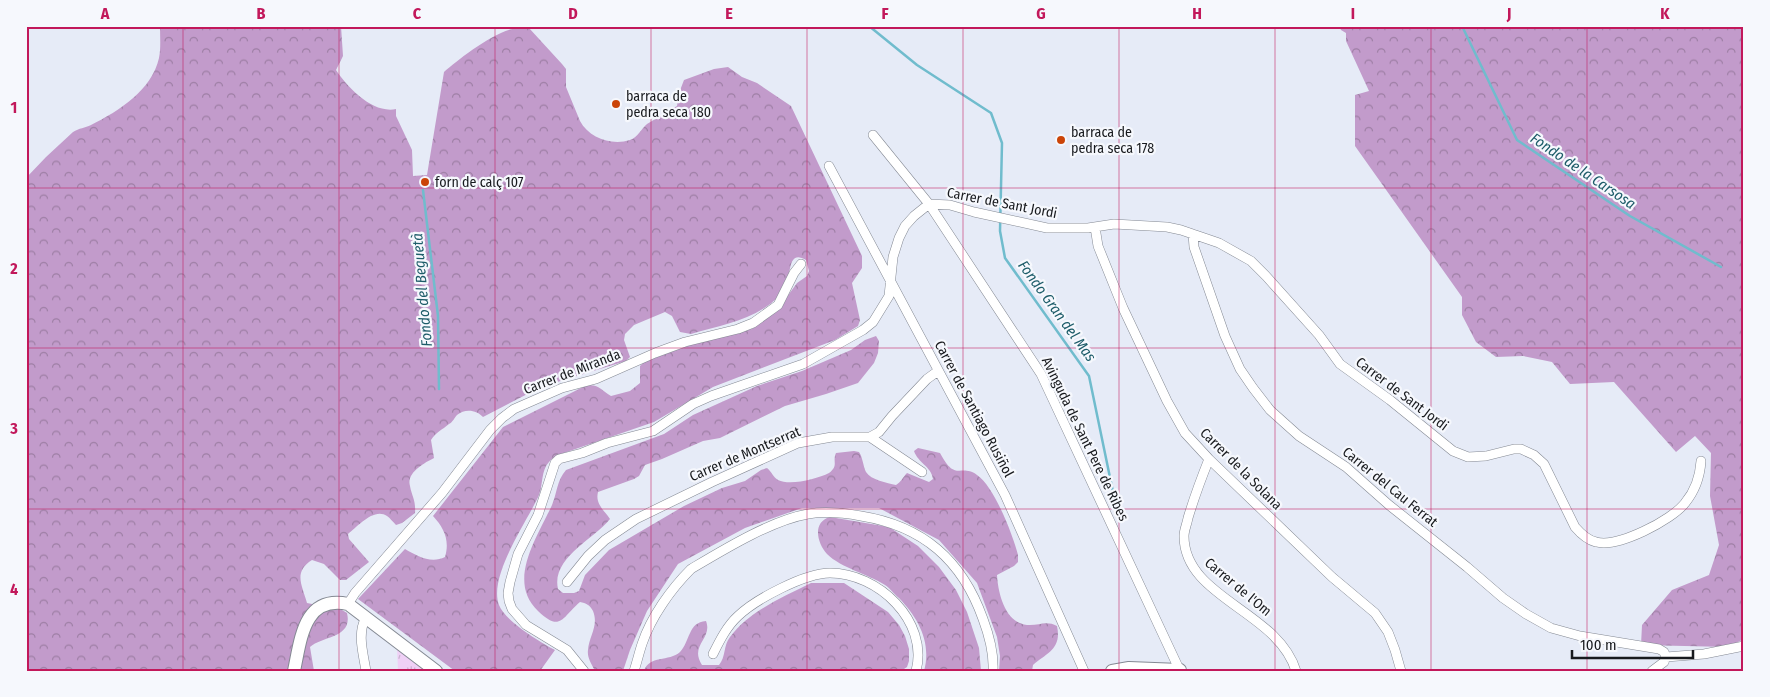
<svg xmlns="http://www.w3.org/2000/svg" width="1770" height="697" font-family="'Fira Sans Condensed',sans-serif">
<defs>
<pattern id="grass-tufts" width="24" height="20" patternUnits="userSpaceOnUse" patternTransform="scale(1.25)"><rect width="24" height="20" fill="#efd0f6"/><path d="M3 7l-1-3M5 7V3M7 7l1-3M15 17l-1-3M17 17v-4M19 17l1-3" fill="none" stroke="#ccb2d2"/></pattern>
<pattern id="forest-crowns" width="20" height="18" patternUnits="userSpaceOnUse" patternTransform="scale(1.25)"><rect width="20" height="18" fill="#c29bcb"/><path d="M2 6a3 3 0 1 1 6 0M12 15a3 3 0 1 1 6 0" fill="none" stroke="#9d7ea4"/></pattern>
</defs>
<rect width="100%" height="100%" fill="#e6ebf7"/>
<!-- grass -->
<path fill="url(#grass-tufts)" d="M397 647 427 671H398Z"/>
<!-- forest -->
<path fill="url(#forest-crowns)" d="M160 26H341L343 56 336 70C348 88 373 114 396 109V116L412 150 413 176 427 175 444 72C460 58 507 21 529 28L562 64 566 69V87L580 121C589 138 612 146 630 140 638 137 641 129 647 124 657 118 667 112 677 106L679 93 684 80 714 69 728 67 742 77 757 83 791 106 862 256V268L852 283 860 320 858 326 835 340 713 387 654 422 558 455C555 457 551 459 549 462 541 470 543 485 539 495 527 522 488 576 499 605 505 621 540 642 555 650L540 671H455L358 599 405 549C417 556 431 564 445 557 450 540 444 528 433 516L503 427 585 386C598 383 602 391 611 396L630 391 640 383V366L644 362 712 337 752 329 776 312 797 283 807 276 809 271 806 260C788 249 791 273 787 283 786 288 782 293 779 296 756 320 722 325 691 334L680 332 672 316 665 312 634 325 625 334 624 340 630 357 626 361 541 387 483 417C477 410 465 408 457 415 454 418 453 422 449 424 442 430 436 432 431 440L434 458C424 463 406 473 410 486 412 497 416 500 415 513L402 523 396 525C393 522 390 518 387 516 374 507 357 527 348 534L349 539 369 562 346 580H340L324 564 312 560C293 572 302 585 307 603L342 610 347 613C353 638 323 636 310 647L314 671H26V178L46 157 73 132C79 128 85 128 91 125 119 111 152 90 159 58 161 48 160 37 160 26Z
M1339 26H1744V639L1728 647 1641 645 1642 625 1672 590 1709 575 1719 545 1710 496 1711 453 1695 436 1676 452 1614 382 1570 384 1552 362 1523 356 1496 357 1476 342 1462 315V297L1355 146V95L1369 91 1346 41V33L1341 30Z
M876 336 879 341 878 353 874 363 858 383 826 394 785 406 720 438 703 441 662 459 645 465 639 476 634 479 598 492C595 504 604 510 610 519 594 539 551 558 558 589L563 593H574L579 591 585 575 609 550 684 506 722 488 745 481 761 470 767 468C772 472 773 477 778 480 790 486 817 479 829 473 839 465 832 462 836 453L854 451 859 452C863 458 863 466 866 472 871 480 887 483 896 485 901 482 903 477 907 473L929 482 933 479C931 466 918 463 914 451L918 448 940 453C956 483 960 463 977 475 994 486 1013 535 1018 555V562L1014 566 997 575C998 593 1005 623 1027 625 1039 626 1046 620 1057 626 1062 649 1047 653 1033 665L1032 671H999L1000 656 997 637 977 583 939 540 879 508H802L745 528 678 564 647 611 630 650 623 671H595L594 669C591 663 587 657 588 650 589 636 599 626 593 611 590 605 586 603 580 602 562 617 561 633 538 611 506 581 538 536 552 505 557 493 557 480 566 470L664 434 693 415 757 386 802 371 851 350 865 340Z
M830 517 889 527 918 546 939 567 956 590 967 612 979 648 981 671H924C932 642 918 618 899 598 894 594 890 588 885 585 868 574 841 568 827 554 817 543 812 522 830 517Z
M811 583H844L888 612 899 625 905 636 909 649V661L907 667 901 671H644C649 655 669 662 680 652 690 642 688 622 706 621 713 639 689 645 702 665H719C726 657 723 646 730 637 749 611 783 597 811 583Z"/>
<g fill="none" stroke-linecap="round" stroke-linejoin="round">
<!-- stream -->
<path stroke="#70bccd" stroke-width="2.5" d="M869 26 917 65 991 113 1002 143 1000 231 1005 258 1089 376 1113 492
M1462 26 1517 140 1630 216 1721 267
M423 190 438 316 439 389"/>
<!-- street casing -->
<g stroke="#848993" stroke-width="10">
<path id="street" d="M873 135 929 204 1041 374 1180 671
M829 166 1005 495 1084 671
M929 204 950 205 974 212 1047 228H1088L1114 224 1167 227 1181 230 1219 243 1251 261 1266 276 1319 335 1340 364 1390 400 1453 451 1468 457 1486 456 1514 449H1521L1534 455 1544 464 1575 527C1581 534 1587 540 1596 542 1618 548 1672 520 1685 503 1695 491 1700 476 1701 461
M1095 227 1098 246 1123 308 1167 401 1185 433 1209 459 1332 577 1375 613 1388 632 1395 650 1401 671
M1193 234 1194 247 1225 336 1240 369 1253 388 1270 410 1299 436 1346 467 1389 505 1467 567 1503 598 1526 614 1551 628 1580 636 1659 649 1664 652 1666 657
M870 437 922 472
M1209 459C1201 479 1194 498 1188 518 1187 524 1184 530 1184 536 1184 598 1278 611 1296 671
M567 582 588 556 605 540 636 519 712 482 798 443 832 437H870L879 432 892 416 927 379 938 371
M348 604 355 593 442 493 490 430 502 418 514 409 562 388 596 379 655 353 685 342 738 329 753 323 778 305 794 273 801 264
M713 654C720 640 727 626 738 616 756 599 805 573 830 573 878 573 929 621 916 671
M366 671C363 652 357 634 366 617
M584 671 567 650 526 625 512 609 509 601 508 593 510 582 518 554 538 515 555 463 559 459 582 453 607 443 653 431 693 404 711 396 803 364 863 330 873 322 889 296 893 257 899 238 905 226 914 216 929 204
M634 671C637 662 639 653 642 644 651 617 671 589 691 569 723 550 772 520 808 514 826 511 844 513 861 516 923 526 962 560 983 619 989 635 994 653 993 671
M1652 671 1664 662 1666 657 1704 654 1744 646"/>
</g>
<!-- secondary casing -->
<g stroke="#848993" stroke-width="14">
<path id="secondary" d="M294 671C301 638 304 595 348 604L436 671
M1112 671 1129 668 1180 670"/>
</g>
<!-- street -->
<use href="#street" stroke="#fff" stroke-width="9"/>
<!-- secondary -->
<use href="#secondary" stroke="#fff" stroke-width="12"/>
</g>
<!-- grid -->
<path fill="none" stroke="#c2185b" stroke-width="1" stroke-opacity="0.55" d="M183 26V671M339 26V671M495 26V671M651 26V671M807 26V671M963 26V671M1119 26V671M1275 26V671M1431 26V671M1587 26V671M26 188H1744M26 348H1744M26 509H1744"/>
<!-- markers -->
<g fill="#cb4408" stroke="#f6f8fd" stroke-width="2">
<circle cx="616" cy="104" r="5"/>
<circle cx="1061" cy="140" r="5"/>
<circle cx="425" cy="182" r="5"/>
</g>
<g text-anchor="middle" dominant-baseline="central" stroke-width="4.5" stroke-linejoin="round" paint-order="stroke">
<!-- poi labels -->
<g font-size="14" fill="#181a1e" stroke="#f6f8fd" text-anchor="start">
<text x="626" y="96">barraca de<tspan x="626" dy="16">pedra seca 180</tspan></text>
<text x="1071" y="132">barraca de<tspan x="1071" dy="16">pedra seca 178</tspan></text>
<text x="435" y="182">forn de calç 107</text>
</g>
<!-- street labels -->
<g font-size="14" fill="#181a1e" stroke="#f6f8fd">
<text transform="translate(1002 203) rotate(11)">Carrer de Sant Jordi</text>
<text transform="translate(572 372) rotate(-21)">Carrer de Miranda</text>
<text transform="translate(1402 394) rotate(37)">Carrer de Sant Jordi</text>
<text transform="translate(974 409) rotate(62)">Carrer de Santiago Rusiñol</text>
<text transform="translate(1085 439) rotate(64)">Avinguda de Sant Pere de Ribes</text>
<text transform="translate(745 454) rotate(-23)">Carrer de Montserrat</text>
<text transform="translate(1241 469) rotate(45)">Carrer de la Solana</text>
<text transform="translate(1390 487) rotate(39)">Carrer del Cau Ferrat</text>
<text transform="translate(1238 587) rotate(40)">Carrer de l'Om</text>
</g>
<!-- water labels -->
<g font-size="15" font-style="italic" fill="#1d5c69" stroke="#f6f8fd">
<text transform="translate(1583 171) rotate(34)">Fondo de la Carsosa</text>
<text transform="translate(422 290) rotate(-95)">Fondo del Beguetà</text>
<text transform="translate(1057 311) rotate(54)">Fondo Gran del Mas</text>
</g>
</g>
<!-- border -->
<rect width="1770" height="697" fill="none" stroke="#f6f8fd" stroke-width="55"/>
<!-- scale -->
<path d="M1572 650v8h121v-8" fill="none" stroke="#181a1e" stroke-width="2.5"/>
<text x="1580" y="650" font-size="15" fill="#181a1e" stroke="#f6f8fd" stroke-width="4" paint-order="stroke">100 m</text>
<rect x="28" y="28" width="1714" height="642" fill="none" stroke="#c2185b" stroke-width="2"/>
<g font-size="16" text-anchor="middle" font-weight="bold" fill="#c2185b">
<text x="105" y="19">A</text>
<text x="261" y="19">B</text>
<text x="417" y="19">C</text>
<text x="573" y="19">D</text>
<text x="729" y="19">E</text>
<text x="885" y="19">F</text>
<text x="1041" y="19">G</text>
<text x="1197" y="19">H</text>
<text x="1353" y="19">I</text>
<text x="1509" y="19">J</text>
<text x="1665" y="19">K</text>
<text x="14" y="113">1</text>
<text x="14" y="274">2</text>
<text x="14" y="434">3</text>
<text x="14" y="595">4</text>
</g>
</svg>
